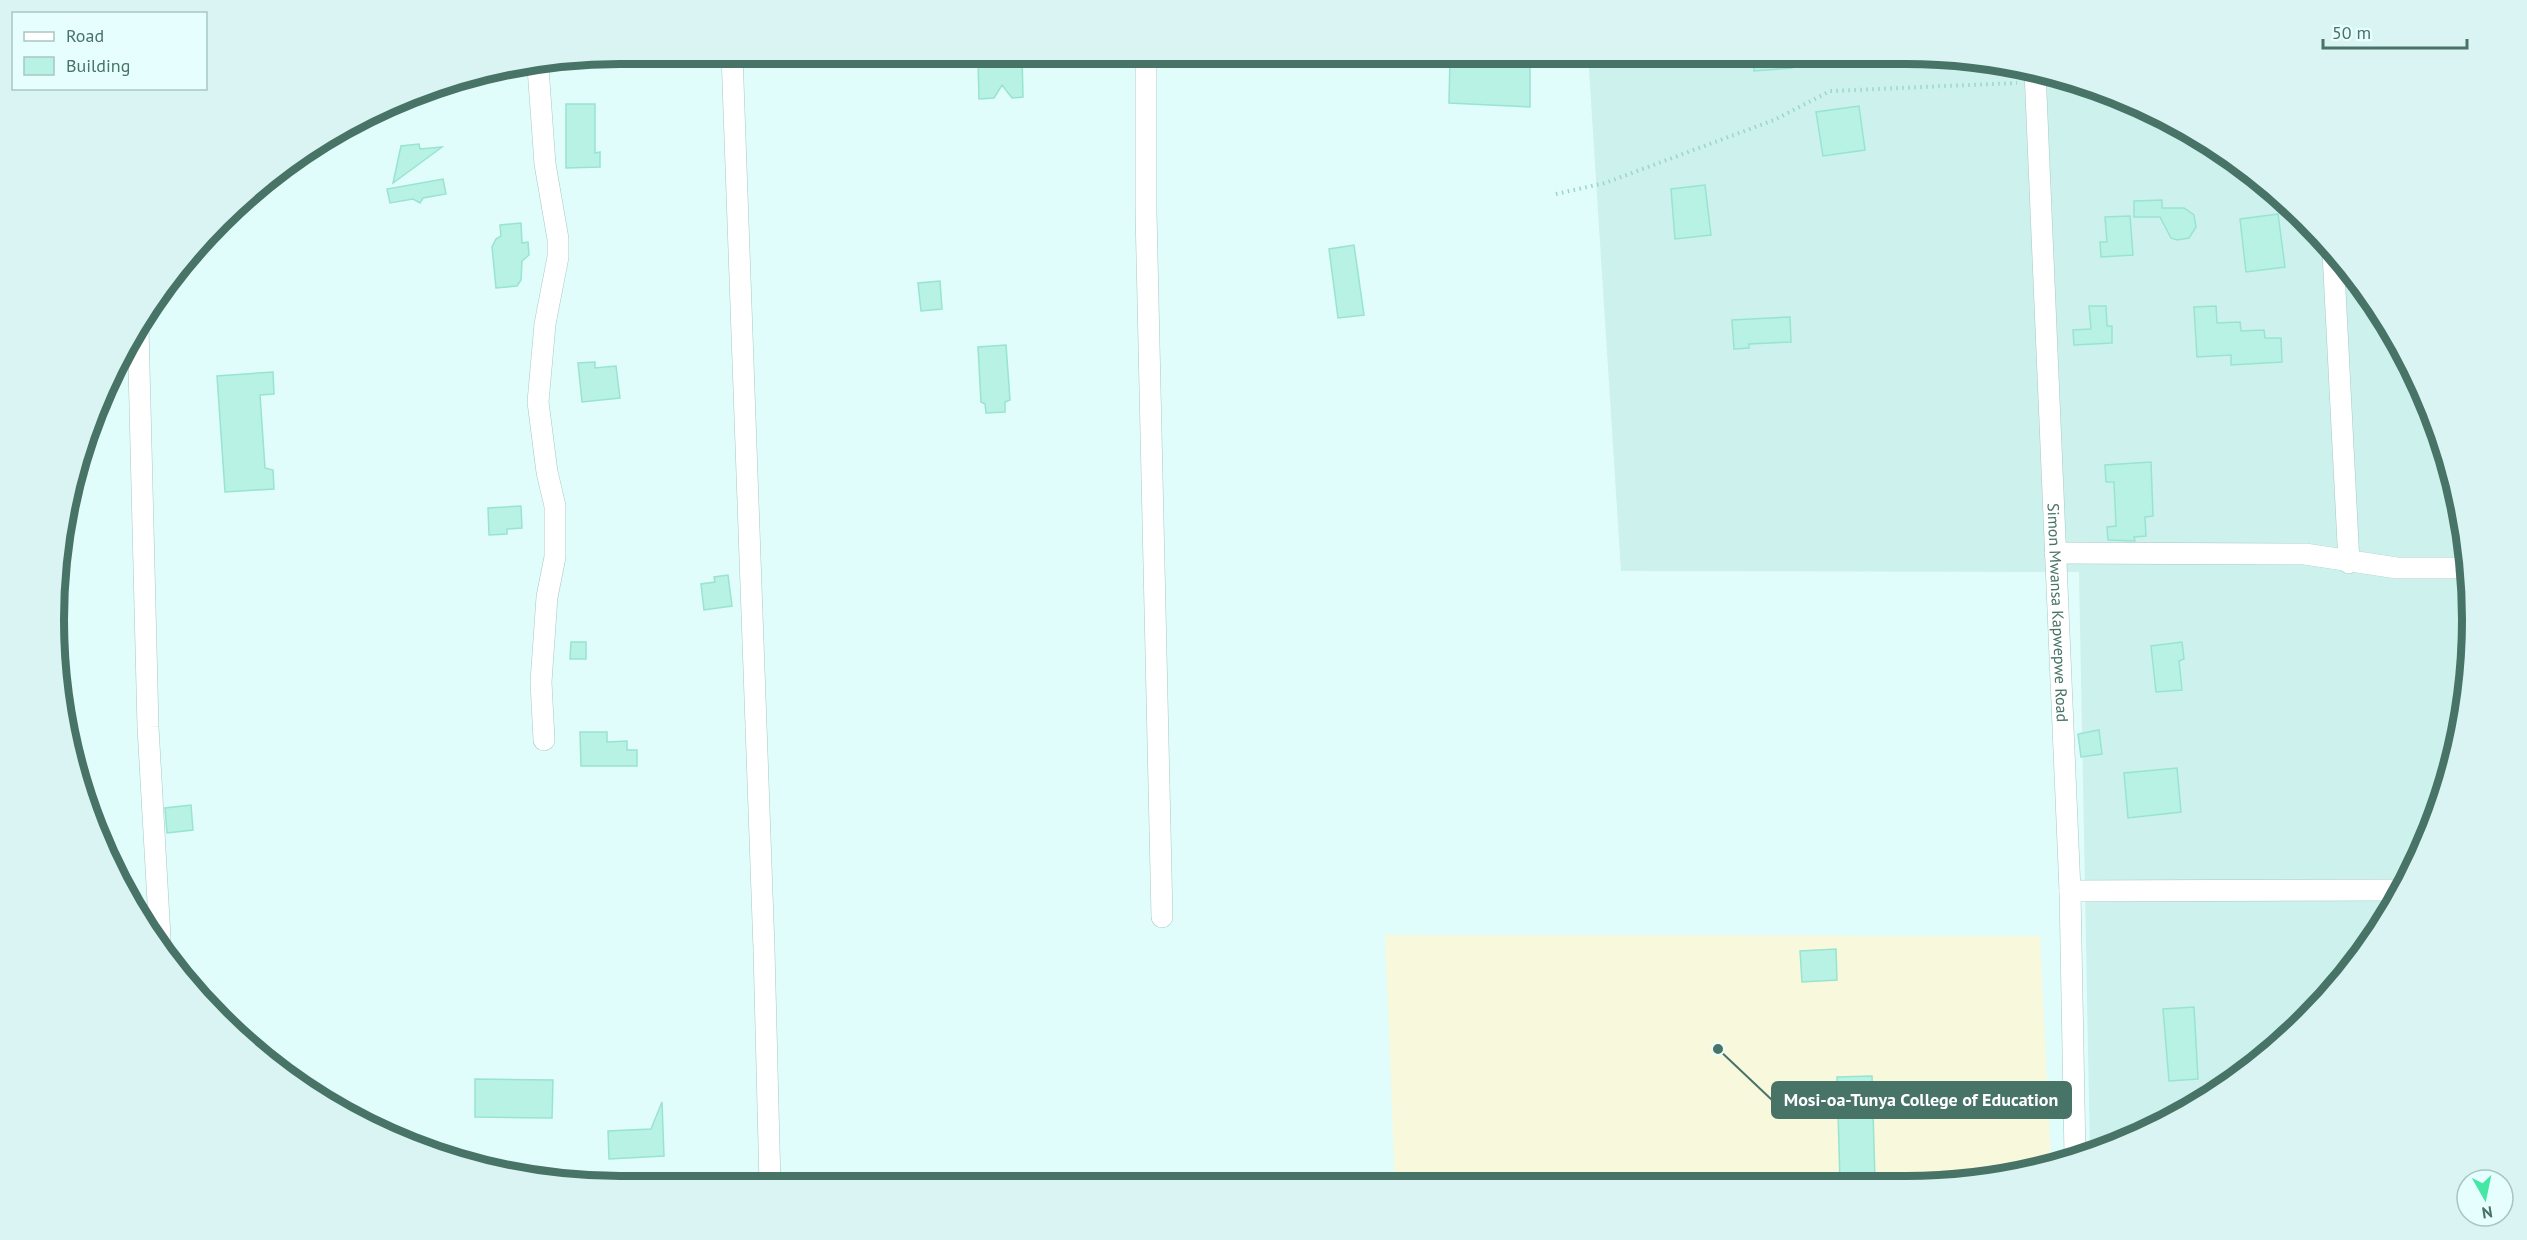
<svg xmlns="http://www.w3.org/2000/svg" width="2527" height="1240" font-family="'PT Sans',sans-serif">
<rect width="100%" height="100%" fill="#e0fcfb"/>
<!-- residential -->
<path fill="#cdf1ed" d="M1588 54H1907L2018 65 2124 97 2222 150 2307 220 2378 306 2430 404 2462 510 2473 620 2462 731 2430 837 2356 965 2252 1069 2124 1143 2090 1152 2079 572 1621 571Z"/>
<!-- education -->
<path fill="#f8f8dd" d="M1385 935 2040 936 2051 1162 1981 1181 1395 1183Z"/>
<!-- building -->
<path fill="#b8f2e4" stroke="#98e4d1" stroke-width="1.5" d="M1753 54H1791L1792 68 1754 71Z
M1022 56 1023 97 1012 98 1002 85 994 98 979 99 978 58Z
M1450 58 1530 61V107L1449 103Z
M566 104H595V153L600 152V167L566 168Z
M1859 106 1865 150 1823 156 1816 112Z
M419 144 420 149 442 147 393 183 401 146Z
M443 179 446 194 423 198 420 203 413 199 390 203 387 189Z
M1705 185 1711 235 1675 239 1671 189Z
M2162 200V208H2184L2194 215 2196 227 2189 238 2177 240 2171 238 2160 217H2134V201Z
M2278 214 2285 267 2246 272 2240 219Z
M2130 216 2133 255 2101 257 2100 242H2107L2105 217Z
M521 223 522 243 528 242 529 255 522 261 521 280 517 286 496 288 492 247 496 239 501 236 500 225Z
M1354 245 1364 315 1338 318 1329 249Z
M940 281 942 309 921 311 918 283Z
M2089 306H2106L2107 326H2112V343L2074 345 2073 330 2091 329Z
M2216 306 2217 323 2240 322 2241 331 2264 330 2265 338H2281L2282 362 2231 365V355L2197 357 2194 307Z
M1790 317 1791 342 1749 344V348L1734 349 1732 320Z
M1006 345 1010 400 1005 402V412L986 413 985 404 981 402 978 347Z
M595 362V368L616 366 620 398 582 402 578 363Z
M273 372 274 394 260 395 265 468 273 470 274 489 225 492 217 376Z
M2151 462 2153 516 2145 517 2146 536 2134 537 2135 541 2108 540 2107 527 2116 526 2114 482H2106L2105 465Z
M521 506 522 528 507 529V534L489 535 488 508Z
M728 575 732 606 704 610 701 584 715 582 714 577Z
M571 642H586V659H570Z
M2182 642 2184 659 2179 661 2182 690 2156 692 2151 646Z
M2099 730 2102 754 2081 757 2078 734Z
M580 732H607V742L627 741V750H637V766H581Z
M2177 768 2181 812 2128 818 2124 773Z
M191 805 193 830 167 833 165 808Z
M1836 949 1837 980 1802 982 1800 951Z
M2194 1007 2198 1079 2169 1081 2163 1009Z
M1872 1076 1875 1181 1840 1182 1837 1077Z
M475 1079 553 1080 552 1118 475 1117Z
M662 1102 664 1156 609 1159 608 1131 651 1129Z"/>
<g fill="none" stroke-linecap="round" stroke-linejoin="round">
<!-- minor casing -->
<g stroke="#a5cac3" stroke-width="22">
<g id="minor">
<path d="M732 54 764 949 770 1185"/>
<path d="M1146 54V212L1162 917"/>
<path d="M538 68 545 164 558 239V257L545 324 538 402 547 472 555 506V557L547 597 541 682 544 740"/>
<path id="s1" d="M2035 70 2070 891 2075 1156"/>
<path d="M2333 252 2349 563"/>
<path d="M138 326 148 727 160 937"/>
<path d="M2055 553 2305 554 2397 568H2468"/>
<path d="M2070 891 2399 890"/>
</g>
</g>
<!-- path -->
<path stroke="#9bd6c8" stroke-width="4" stroke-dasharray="1.5 4.5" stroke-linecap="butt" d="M1556 194 1605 183 1774 120 1830 91 2017 83"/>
<!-- minor -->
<use href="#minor" stroke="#fff" stroke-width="21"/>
</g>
<g text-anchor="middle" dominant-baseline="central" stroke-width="6" stroke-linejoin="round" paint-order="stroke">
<!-- street labels -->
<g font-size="16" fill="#487367" stroke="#e6fffe">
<text stroke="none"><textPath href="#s1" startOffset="543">Simon Mwansa Kapwepwe Road</textPath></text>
</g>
</g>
<!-- crop -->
<path d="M0 0H2527V1240H0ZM620 64H1906A556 556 0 0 1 2462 620V620A556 556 0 0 1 1906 1176H620A556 556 0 0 1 64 620V620A556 556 0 0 1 620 64Z" fill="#d9f4f2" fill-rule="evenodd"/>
<path fill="none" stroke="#487367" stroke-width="8" d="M620 64H1906A556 556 0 0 1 2462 620V620A556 556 0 0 1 1906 1176H620A556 556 0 0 1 64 620V620A556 556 0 0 1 620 64Z"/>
<!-- callouts -->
<path fill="none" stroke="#487367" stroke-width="2" d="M1718 1049L1772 1100"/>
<circle fill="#487367" stroke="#e6fffe" stroke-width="2" cx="1718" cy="1049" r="6"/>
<rect fill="#487367" stroke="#487367" stroke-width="2" x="1772" y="1082" width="299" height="36" rx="6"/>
<g font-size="18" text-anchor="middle" font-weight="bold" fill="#fff">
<text x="1921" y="1106">Mosi-oa-Tunya College of Education</text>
</g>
<!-- legend -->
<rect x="12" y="12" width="195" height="78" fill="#e6fffe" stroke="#a7c7c2" stroke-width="1.5"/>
<rect x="24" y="32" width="30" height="9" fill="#ffffff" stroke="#a7c7c2" stroke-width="1.5"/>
<text x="66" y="42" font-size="18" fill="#487367">Road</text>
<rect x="24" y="57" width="30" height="18" fill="#b8f2e4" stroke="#a7c7c2" stroke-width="1.5"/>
<text x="66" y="72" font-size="18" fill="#487367">Building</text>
<!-- north arrow -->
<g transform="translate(2485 1198) rotate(171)"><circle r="28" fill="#e6fffe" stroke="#a7c7c2" stroke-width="1.5"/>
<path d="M0-4.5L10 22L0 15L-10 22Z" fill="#44e7a4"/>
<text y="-9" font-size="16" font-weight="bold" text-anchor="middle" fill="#487367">N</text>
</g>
<!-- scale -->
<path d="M2323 39v9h144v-9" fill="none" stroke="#487367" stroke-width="3"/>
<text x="2332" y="39" font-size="18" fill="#487367" stroke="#e6fffe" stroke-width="4.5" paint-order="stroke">50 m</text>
</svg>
